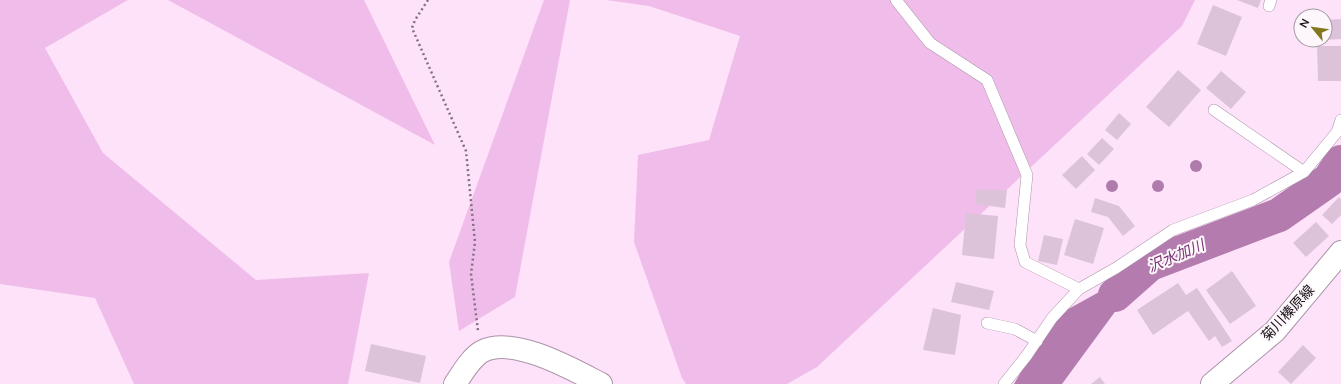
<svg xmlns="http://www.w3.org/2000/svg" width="1341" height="384" font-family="'Nunito Sans','Noto Sans JP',sans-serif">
<rect width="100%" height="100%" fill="#fde2fa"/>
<!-- green -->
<path fill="#f0bdea" d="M0 0H128L45 48 103 153 256 280 369 273 348 384H134L95 298 0 284Z
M168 0H364L435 145Z
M544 0H570L515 297 459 331 449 262Z
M606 0H1195L1182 26 817 367 787 384H686L682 378 634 242 638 155 709 140 740 36 649 6Z"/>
<!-- water -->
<path fill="#b47baf" d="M1150 264 1062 384H1014L1052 318Z"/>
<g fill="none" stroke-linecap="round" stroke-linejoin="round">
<!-- river -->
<path stroke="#b47baf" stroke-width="34" d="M1115 295 1150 264 1279 215 1329 180 1341 162"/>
</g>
<!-- building -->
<path fill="#ddc3da" d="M1237 0H1261L1258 8Z
M1213 5 1242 17 1226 56 1197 44Z
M1341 19V39L1325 40V20Z
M1317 46H1341V81H1318Z
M1178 70 1201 90 1169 127 1146 107Z
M1221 71 1246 92 1231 109 1206 88Z
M1119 113 1131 124 1117 140 1105 130Z
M1102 138 1114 149 1099 165 1087 154Z
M1082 156 1095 170 1076 189 1062 175Z
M977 189 1007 190 1005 208 975 204Z
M1339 197 1341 199V215L1332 224 1322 215Z
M1095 198 1119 206 1135 226 1123 236 1108 217 1091 212Z
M966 213 998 216 994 259 962 255Z
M1075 219 1104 228 1093 264 1064 255Z
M1316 222 1329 236 1306 257 1293 243Z
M1044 235 1063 239 1057 265 1038 261Z
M1232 271 1256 306 1230 324 1206 290Z
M956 282 994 291 989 310 951 302Z
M1178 283 1186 295 1197 288 1232 341 1222 347 1215 336 1209 341 1188 311 1153 335 1137 310Z
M933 308 961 315 955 355 923 350Z
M371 344 426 356 420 383 365 371Z
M1303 345 1316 358 1291 384 1278 372Z
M1100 377 1105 384H1091Z"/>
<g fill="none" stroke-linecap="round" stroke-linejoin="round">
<!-- service casing -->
<g stroke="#ab93a8" stroke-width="12">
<path id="service" d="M896 0 930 43 987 80 1027 175 1020 245 1025 262 1079 289
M1269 6 1271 0
M1214 110 1304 172
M987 323 1015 329 1037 341
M1004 384 1027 355 1052 318 1079 289 1116 268 1173 230 1253 200 1304 172 1337 132 1341 120"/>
</g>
<!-- minor casing -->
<g stroke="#ab93a8" stroke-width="24">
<path id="minor" d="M455 384C462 374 471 357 483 351 514 336 572 369 601 384"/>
</g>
<!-- secondary casing -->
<g stroke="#ab93a8" stroke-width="24">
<path id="secondary" d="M1212 384 1275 331 1341 252"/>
</g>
<!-- path -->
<path stroke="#827180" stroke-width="2.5" stroke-dasharray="2 3" stroke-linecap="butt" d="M428 0 415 20 412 28 466 151 475 242 471 274 478 331"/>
<!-- service -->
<use href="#service" stroke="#fff" stroke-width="11"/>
<!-- minor -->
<use href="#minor" stroke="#fff" stroke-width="22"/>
<!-- secondary -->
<use href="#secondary" stroke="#fff" stroke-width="22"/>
</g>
<!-- trees -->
<g fill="#ae7baa">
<circle cx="1196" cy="166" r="6"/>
<circle cx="1112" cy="186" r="6"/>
<circle cx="1158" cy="186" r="6"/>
</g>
<g text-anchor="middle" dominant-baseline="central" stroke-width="4" stroke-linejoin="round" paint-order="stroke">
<!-- street labels -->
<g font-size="14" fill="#1b121a" stroke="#fdf7fc">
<text transform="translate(1288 313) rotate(-47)">菊川榛原線</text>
</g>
<!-- water labels -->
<g font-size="15" font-style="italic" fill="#793374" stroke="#fdf7fc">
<text transform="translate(1176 256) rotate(-23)">沢水加川</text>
</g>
</g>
<!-- north arrow -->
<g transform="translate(1313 28) rotate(299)"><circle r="19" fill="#fdf7fc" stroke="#a39ba2"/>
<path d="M0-3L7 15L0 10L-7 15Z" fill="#81781d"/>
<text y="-6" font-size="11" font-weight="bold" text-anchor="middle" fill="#1b121a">N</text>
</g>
</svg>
